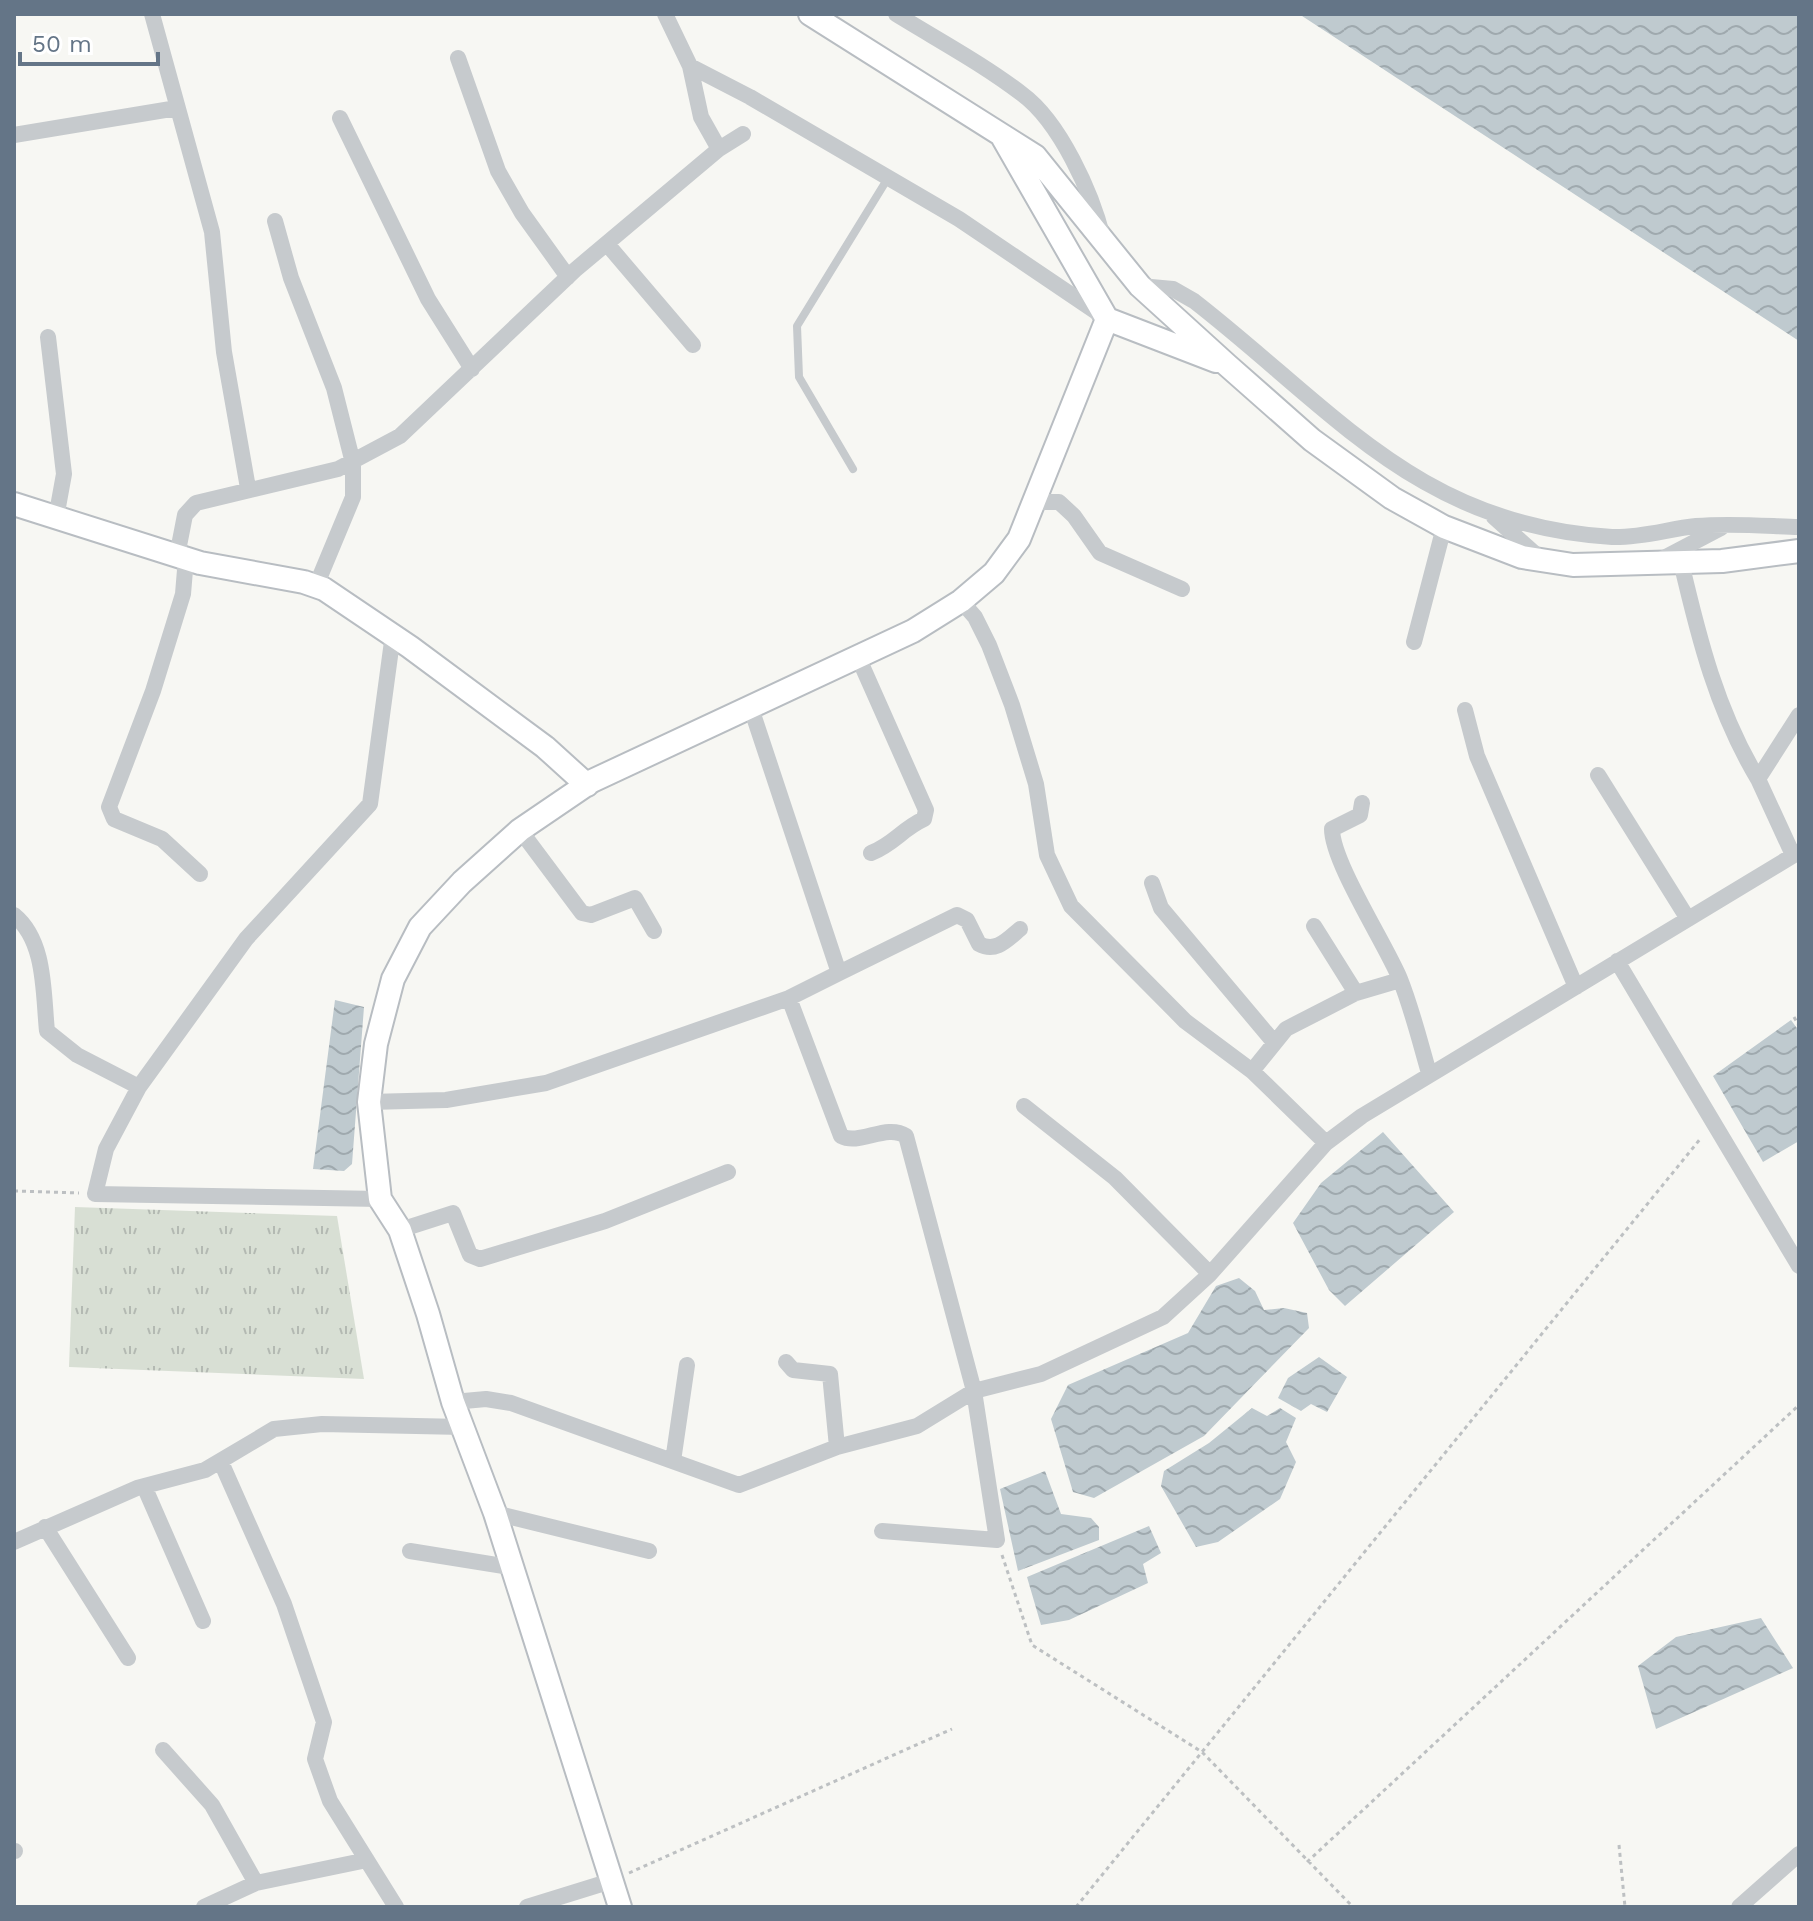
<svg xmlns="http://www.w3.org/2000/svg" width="1813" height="1921" font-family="'Work Sans',sans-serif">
<defs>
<pattern id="park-tufts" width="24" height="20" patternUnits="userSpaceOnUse" patternTransform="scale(2)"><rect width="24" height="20" fill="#d8dfd4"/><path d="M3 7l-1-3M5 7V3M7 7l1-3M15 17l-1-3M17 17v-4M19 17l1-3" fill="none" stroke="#b3b9b2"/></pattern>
<pattern id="water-waves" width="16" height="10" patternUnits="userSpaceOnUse" patternTransform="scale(2)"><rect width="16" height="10" fill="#bfcacf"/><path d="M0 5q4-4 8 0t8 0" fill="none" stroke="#9fa9ae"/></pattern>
</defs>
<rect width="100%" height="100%" fill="#f7f7f3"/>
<!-- park -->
<path fill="url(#park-tufts)" d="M75 1207 337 1216 364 1379 69 1367Z"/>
<!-- water -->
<path fill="url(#water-waves)" d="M1299 14H1799V341Z
M335 1000 364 1007 352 1164 344 1171 313 1169Z
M1791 1020 1799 1031V1141L1763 1162 1713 1076Z
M1383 1132 1454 1212 1345 1306 1329 1290 1293 1223 1321 1183Z
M1239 1278 1255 1291 1264 1310 1284 1308 1307 1313 1309 1328 1204 1436 1094 1498 1073 1492 1051 1419 1068 1385 1188 1333 1216 1286Z
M1319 1357 1347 1377 1327 1412 1311 1404 1301 1411 1278 1398 1288 1378Z
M1252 1408 1267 1416 1280 1408 1296 1418 1286 1442 1296 1462 1280 1499 1218 1542 1196 1547 1161 1486 1164 1471 1209 1443Z
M1045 1471 1061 1514 1091 1518 1099 1527V1540L1018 1571 1000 1489Z
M1149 1526 1161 1553 1143 1564 1148 1583 1069 1620 1041 1625 1027 1577Z
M1761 1618 1793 1668 1656 1729 1638 1666 1676 1637Z"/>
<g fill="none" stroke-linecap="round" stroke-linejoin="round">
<!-- secondary casing -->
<g stroke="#b8bdc2" stroke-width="26">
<path id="secondary" d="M810 14 1035 156 1140 286 1227 365 1312 440 1392 498 1444 527 1522 557 1573 565 1722 561 1799 551
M1003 138 1107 319 1216 361
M14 504 200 563 304 582 324 589 410 647 545 747 587 785
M620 1907 495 1513 453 1402 428 1314 400 1230 380 1199 369 1102 376 1044 393 979 420 927 462 882 520 830 592 781 913 631 961 601 994 573 1019 539 1107 319"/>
</g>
<!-- path -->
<path stroke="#bdc0c2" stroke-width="3" stroke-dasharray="4 4" stroke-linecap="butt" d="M1794 1017 1799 1026
M14 1191 79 1193
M1002 1555 1032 1645 1202 1752 1353 1907
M1619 1845 1625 1907
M1307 1862 1799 1405
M629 1873 952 1729
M1076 1907 1701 1138"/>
<!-- lane -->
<path stroke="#c6cacd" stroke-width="8" d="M853 469 799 377 797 326 888 178"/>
<!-- street -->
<path stroke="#c6cacd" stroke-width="16" d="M152 14 212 232 224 352 248 488
M665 14 690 66 750 97 959 219 1104 317
M896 14C938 40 983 64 1022 94 1060 122 1092 193 1103 238
M458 58 498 171 522 213 568 277
M340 118 428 299 472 369
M14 135 177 108
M719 149 743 134
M275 221 291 278 334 388 353 463V497L316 586
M607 244 693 345
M1140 286 1173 289 1194 301C1333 409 1419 526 1612 537 1641 538 1668 529 1696 526 1730 523 1765 526 1799 527
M48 337 64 474 56 518
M1035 502H1059L1074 516 1100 553 1182 589
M1494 517 1542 560
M177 556 185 515 196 503 338 469 400 436 575 270 719 149 701 117 690 66
M186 558 183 594 153 691 109 807 114 819 162 839 200 874
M1660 560 1721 528
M1681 562C1699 639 1717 711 1758 779
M961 601 975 617 989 645 1012 705 1036 784 1047 855 1071 906 1185 1021 1252 1071 1326 1143
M1414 642 1444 527
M859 659 926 810 924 819C902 829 894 844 871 853
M1465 710 1477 756 1576 987
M1598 775 1688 919
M1362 803 1360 815 1332 829C1332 862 1385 943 1400 979 1412 1009 1420 1042 1429 1073
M520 830 582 913 591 915 635 898 654 931
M1793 855 1758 779 1799 715
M1152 883 1161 908 1273 1041
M14 915C46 941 43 993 47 1031L77 1055 139 1087
M1314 926 1356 993
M1617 961 1799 1266
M839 973 957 915 967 920 979 944C996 953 1007 940 1020 929
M789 998 841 1136C860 1146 886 1123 906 1136L974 1391 997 1540 882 1531
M1252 1071 1286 1029 1356 993 1400 980
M369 1102 446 1100 546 1083 789 998 839 973 750 705
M1024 1106 1115 1178 1210 1274
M380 1199 95 1194 106 1149 139 1087 246 939 370 804 393 634
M400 1230 453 1213 470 1255 480 1259 605 1221 728 1172
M786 1362 793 1370 830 1374 837 1447
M453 1402 486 1399 511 1403 739 1485 837 1447 917 1426 974 1391 1041 1374 1163 1317 1210 1274 1326 1143 1362 1116 1799 852
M673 1461 687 1365
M221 1462 284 1604 324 1722 315 1759 330 1801 396 1907
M144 1486 203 1621
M495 1513 649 1551
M45 1527 128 1658
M14 1542 137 1488 205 1470 274 1429 322 1424 463 1427
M410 1551 510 1567
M163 1750 212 1805 256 1883
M14 1851H15
M204 1907 256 1883 367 1860
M527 1907 611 1881
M1739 1907 1799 1854"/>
<!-- secondary -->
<use href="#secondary" stroke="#fff" stroke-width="22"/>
</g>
<!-- border -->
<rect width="1813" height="1921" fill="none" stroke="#647587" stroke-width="32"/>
<!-- scale -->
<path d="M20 52v12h138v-12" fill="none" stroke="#647587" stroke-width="4"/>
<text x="32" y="52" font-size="24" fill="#647587" stroke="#ffffff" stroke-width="6" paint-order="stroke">50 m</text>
</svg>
